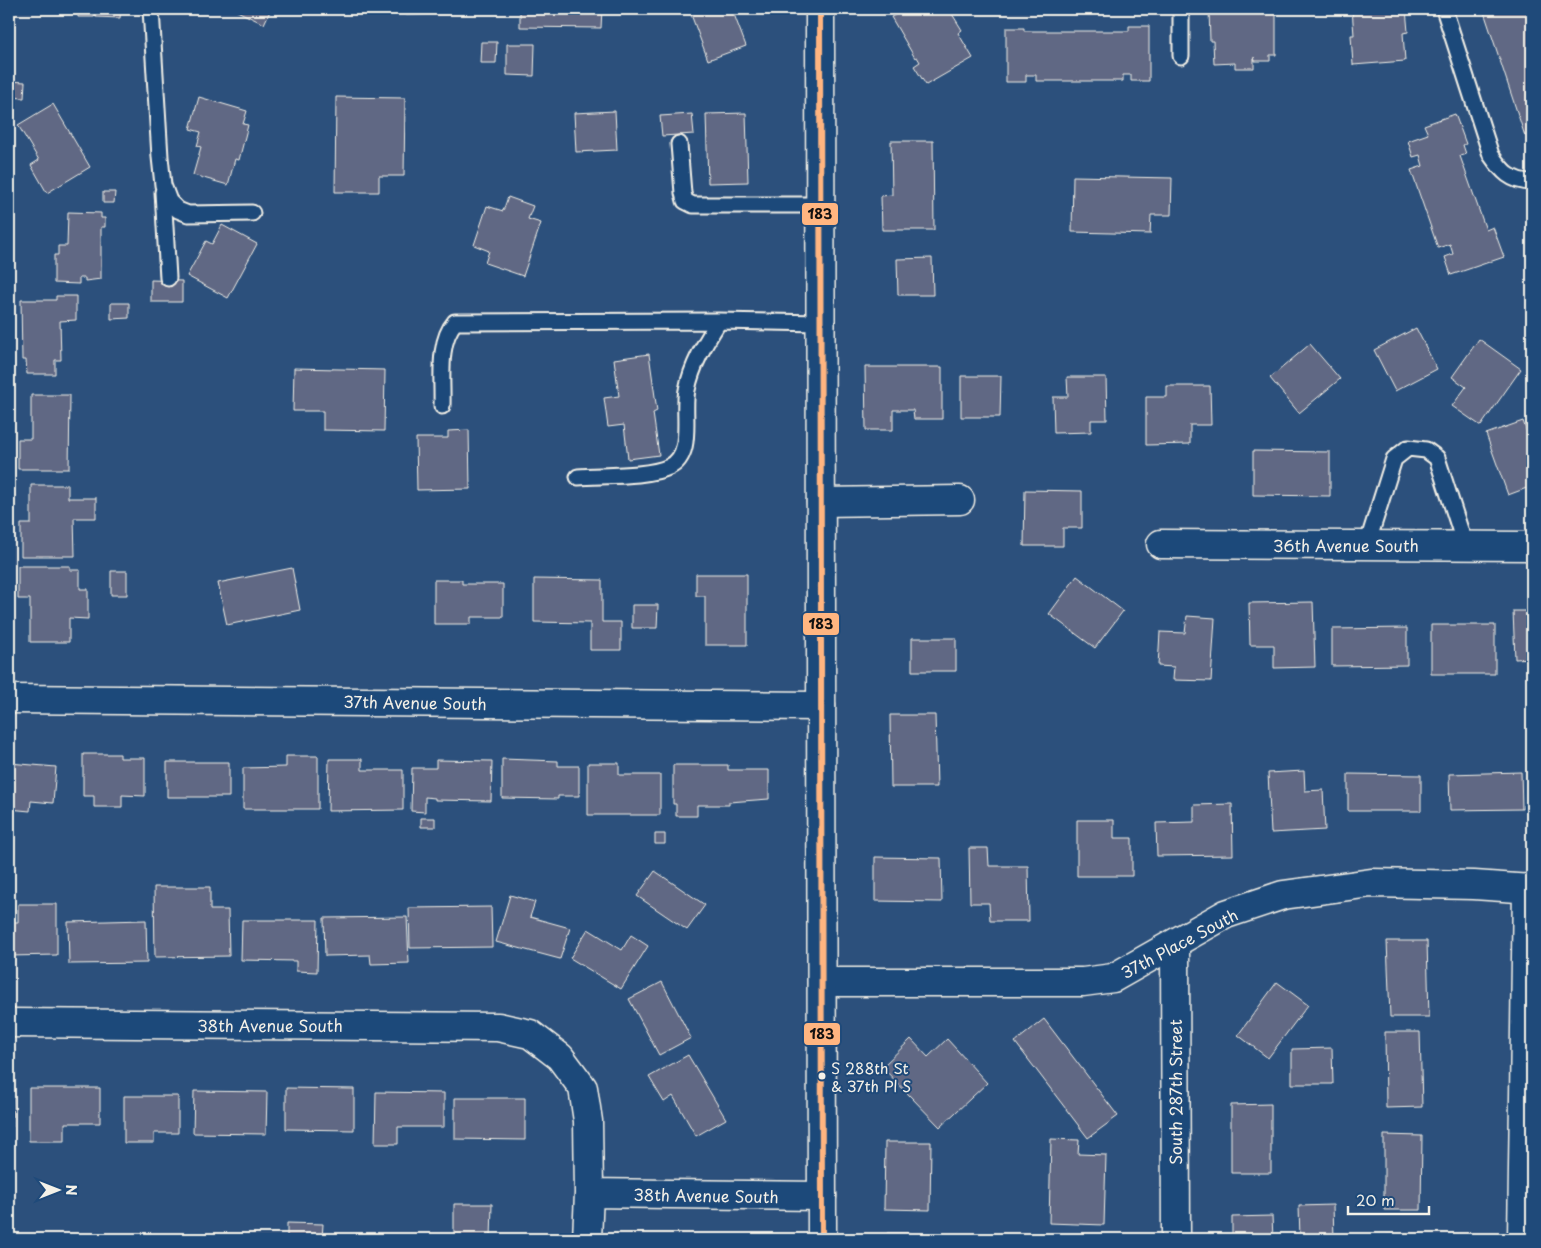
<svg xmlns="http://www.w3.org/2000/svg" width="1541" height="1248" font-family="'Playpen Sans',sans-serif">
<rect width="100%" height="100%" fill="#2c507c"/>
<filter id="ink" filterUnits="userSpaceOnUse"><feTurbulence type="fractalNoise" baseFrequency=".02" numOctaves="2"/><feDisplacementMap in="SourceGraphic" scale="10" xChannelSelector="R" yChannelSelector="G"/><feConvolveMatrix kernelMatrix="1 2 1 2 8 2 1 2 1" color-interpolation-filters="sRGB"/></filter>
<g filter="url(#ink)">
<!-- building -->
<path fill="#606884" stroke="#f4f1e8" d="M78 9H94V17H78Z
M96 9H121L120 18 96 17Z
M233 9H271L264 24Z
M406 9H448V14L406 15Z
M520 9H602L601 28 520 27Z
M689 9H732L746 46 708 60Z
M892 9H949L962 30 958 33 973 58 926 85 914 66 920 62 917 57 915 58 891 17 895 15Z
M1209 9H1276V55H1270V61H1255L1254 57V68H1235V63L1214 64 1213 41H1210Z
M1352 9H1406L1408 32 1403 33 1405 61 1353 65 1351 35H1354Z
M1483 9H1532V134L1525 136Z
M1129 26H1149V81H1131V75H1123V81H1036V75H1026V82H1006V28H1024V31H1129Z
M481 42H497L496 63H480Z
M507 44H535L534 76 507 75Z
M9 81 25 82 24 98 9 97Z
M199 97 247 111 243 124 248 125 239 160 235 159 228 185 193 175 201 147 197 146 201 132 190 129Z
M336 97 405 98 404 176H379V192H335Z
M53 104 90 167 47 193 31 165 39 160 18 125Z
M615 111 617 150 576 152 574 113Z
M746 113 748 182 708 183 706 114Z
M692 114 694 134 662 136 660 116Z
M1455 114 1466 144 1463 145 1466 154 1460 156 1486 230 1493 227 1504 257 1451 275 1445 257 1453 254 1450 244 1438 248 1411 170 1423 166 1420 155 1413 157 1408 141 1428 134 1424 125Z
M891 141H933L934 230H882L881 196 892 195Z
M1073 176 1172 178 1171 215H1151L1150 234 1072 232Z
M103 192H115L114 203H103Z
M508 197 533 206 528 219 541 223 523 276 485 263 489 251 474 245 487 206 503 211Z
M68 212 101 213V218H105V227H101V279L85 281V278H79V284L54 283V255H58V246H67Z
M222 225 257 244 228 298 187 276 206 241 212 244Z
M932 258 933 295H898L897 259Z
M151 280 182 281V302H151Z
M56 296H76V320L60 321 61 360H55V374H27L26 360H22L21 300H56Z
M111 303H129V318L111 319Z
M1416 328 1437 369 1395 391 1374 350Z
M1479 339 1521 369 1481 426 1452 406 1466 387 1452 377Z
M1310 344 1340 379 1299 413 1270 378Z
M649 354 657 411 653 413 659 455 628 459 624 425 608 427 604 398 619 396 614 359Z
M865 367H942V419H914L913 410H893V430H866Z
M294 368 385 370 384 431 323 430V411H293Z
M961 376H1001L1000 417H961Z
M1067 377H1106L1107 420H1091V432L1054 433 1053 397H1068Z
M1167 386H1210L1211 425H1190V444L1146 445V397H1167Z
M31 395H70L69 469H18V439H31Z
M1523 421 1532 447V486L1508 495 1486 434Z
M469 430 470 489 417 490 416 438H448V431Z
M1253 451 1330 452V496L1253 495Z
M31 485H68V498H96V518H74L75 556H21V524H31Z
M1025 490 1082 491V528H1063V546H1024Z
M18 566H70V570H80V589H88V619L69 618V642H30V599H18Z
M292 568 300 610 227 625 218 583Z
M111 571H127V595H111Z
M696 574H747V645H705V596H696Z
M1077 576 1123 611 1095 648 1049 614Z
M534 579 602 580V622H621V650H590V623L534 622Z
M434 580H462V584H503V617H471V624H434Z
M1313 602 1315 667 1274 668V645H1250L1249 603Z
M632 605H658L657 628H632Z
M1513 611H1532V658L1515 659Z
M1187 616 1215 618 1211 681 1173 680 1174 667 1158 666 1160 632 1185 633Z
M1431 625H1495V674H1431Z
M1407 628V665L1332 666V629Z
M912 638H956V671H912Z
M890 715H935L937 787H891Z
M83 754H120V758H145V796L122 795V807H94V796H83Z
M286 756H318V809H243V768L286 767Z
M329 759H362V770H403V810L328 811Z
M502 759 558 761V766H579V796H558V799L502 798Z
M436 760 492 761 491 801 435 800V798L425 797V812L411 811 412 768H436Z
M167 762H229V797H167Z
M9 763 56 767 53 803 31 801 30 811 9 809Z
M588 763H619V775H660V815H588Z
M673 765H728V770H769V799L729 802V805H697V816H676V804H673Z
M1304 771 1305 791 1323 790 1325 830 1271 833 1268 773Z
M1521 772 1522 809 1450 810 1449 774Z
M1348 774 1421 775V811H1348Z
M1232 804 1233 855 1157 856 1156 823 1194 822V805Z
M421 818H435V827H421Z
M1077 820H1114V838H1132V876H1077Z
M655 834H665V844H655Z
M969 848H988L989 866H1028L1029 921H990L989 903H970Z
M875 857 941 858 942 902 875 901Z
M655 871 705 905 687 930 637 896Z
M154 887H210V910H228L229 956 155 957Z
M510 895 535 902 530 917 570 928 560 959 496 942Z
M18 904H57V955L9 956V922H18Z
M491 907 492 947 410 948 409 908Z
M407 917 409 963 371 964 370 955 325 956 324 918Z
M146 920 147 963 69 964 68 922Z
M242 920H318L317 972 296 971V961L241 960Z
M588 929 622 950 631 935 648 946 621 989 570 958Z
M1387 941H1427L1429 1017H1390Z
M662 982 691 1038 659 1055 629 999Z
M1277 982 1308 1005 1268 1058 1238 1035Z
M1044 1019 1118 1116 1088 1138 1015 1042Z
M1385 1032H1420L1422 1107 1386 1108Z
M911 1039 928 1057 947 1039 987 1083 940 1127 882 1067Z
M1332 1048 1333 1084H1292V1049Z
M688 1055 726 1119 696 1136 673 1096 664 1102 649 1077Z
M29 1088H100V1123H65V1141H29Z
M286 1088 354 1089V1130L286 1129Z
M9 1090H13L12 1127H9Z
M194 1091 267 1092 266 1134 193 1133Z
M376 1092 444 1093V1127H398V1144H375Z
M124 1096H178V1133H154V1143H124Z
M455 1098H525V1140L455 1139Z
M1271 1104V1173H1231V1105Z
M1384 1135 1422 1136 1421 1210H1384Z
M1051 1139 1079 1140 1078 1154 1106 1155 1104 1225 1049 1223Z
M885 1142H931L930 1210 884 1209Z
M454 1204H492L491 1239H454Z
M1333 1205 1334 1239H1300L1299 1206Z
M1272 1216 1273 1239H1232V1217Z
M287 1223 323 1224 322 1239H287Z
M887 1233H910V1239H887Z
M1421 1234V1239H1386V1235Z"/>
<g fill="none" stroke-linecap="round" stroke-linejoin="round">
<!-- lane casing -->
<g stroke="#f4f1e8" stroke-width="19">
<path id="lane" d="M151 9 160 157 163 185 169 201 178 210 188 214 252 213
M1444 9 1491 155C1502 171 1511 182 1532 182
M1181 56V9
M679 144 683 193 685 201 693 205H820
M163 192 168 278
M442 406C443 380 437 343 455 322L719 321 821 323
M578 477C602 475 648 477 669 467 695 455 682 413 687 390 692 364 706 342 719 321
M1367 545 1394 459 1408 448 1426 450 1437 458 1465 545"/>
</g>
<!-- street casing -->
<g stroke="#f4f1e8" stroke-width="31">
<path id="street" d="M821 502 960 500
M1161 544 1532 546
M9 699 821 706
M1175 944 1176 1239
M822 982H1083L1113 978 1226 914 1283 895 1371 883 1474 885 1532 889
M9 1023 498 1027 530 1034 560 1057 583 1088 588 1121 589 1193 587 1239
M589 1193 822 1196
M1522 1239 1527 888"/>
</g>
<!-- secondary casing -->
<g stroke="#f4f1e8" stroke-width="31">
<path id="secondary" d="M820 9 822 1239"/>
</g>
<!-- lane -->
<use href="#lane" stroke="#1f4a7a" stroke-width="15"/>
<!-- street -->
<use href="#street" stroke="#1f4a7a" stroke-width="28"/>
<!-- secondary -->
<use href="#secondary" stroke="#1f4a7a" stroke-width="28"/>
<!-- bus-1 casing -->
<g stroke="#1f4a7a" stroke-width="10">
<path id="bus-1" d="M820 9 822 1239"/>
</g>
<!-- bus-1 -->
<use href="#bus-1" stroke="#ffb580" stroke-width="6"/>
</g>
</g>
<!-- markers -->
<circle fill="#f4f1e8" stroke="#1f4a7a" stroke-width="2" cx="822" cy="1076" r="4.5"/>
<g text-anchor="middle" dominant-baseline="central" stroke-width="4" stroke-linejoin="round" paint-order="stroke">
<!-- bus labels -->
<g font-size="15" fill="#f4f1e8" stroke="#1f4a7a" text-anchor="start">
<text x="831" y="1067">S 288th St<tspan x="831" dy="18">&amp; 37th Pl S</tspan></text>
</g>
<!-- street labels -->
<g font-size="16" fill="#f4f1e8" stroke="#1f4a7a">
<text x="1346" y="545">36th Avenue South</text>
<text transform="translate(415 702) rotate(1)">37th Avenue South</text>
<text transform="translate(1179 943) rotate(-28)">37th Place South</text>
<text x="270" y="1025">38th Avenue South</text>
<text transform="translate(1175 1092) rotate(-90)">South 287th Street</text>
<text transform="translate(706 1195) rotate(1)">38th Avenue South</text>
</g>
</g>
<g stroke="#1f4a7a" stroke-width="2">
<rect x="801" y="202" width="38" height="24" rx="5" fill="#ffb580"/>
<rect x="802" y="612" width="38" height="24" rx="5" fill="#ffb580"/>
<rect x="803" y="1022" width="38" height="24" rx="5" fill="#ffb580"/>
</g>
<g font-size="14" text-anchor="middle" font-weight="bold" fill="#111">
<text x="820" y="219">183</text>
<text x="821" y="629">183</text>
<text x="822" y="1039">183</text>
</g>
<!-- margin -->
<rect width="1541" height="1248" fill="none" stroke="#1f4a7a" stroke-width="30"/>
<rect x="15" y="15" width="1511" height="1218" fill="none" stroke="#f4f1e8" stroke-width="2" filter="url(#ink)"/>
<!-- north arrow -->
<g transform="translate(58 1190) rotate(90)" stroke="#1f4a7a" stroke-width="4" paint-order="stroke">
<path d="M0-4L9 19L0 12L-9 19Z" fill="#f4f1e8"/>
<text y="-8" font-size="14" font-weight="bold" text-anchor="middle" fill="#f4f1e8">N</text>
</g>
<!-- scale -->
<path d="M1348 1206v8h81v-8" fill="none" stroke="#f4f1e8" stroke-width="2.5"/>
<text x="1356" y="1206" font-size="15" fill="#f4f1e8" stroke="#1f4a7a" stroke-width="4" paint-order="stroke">20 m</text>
</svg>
